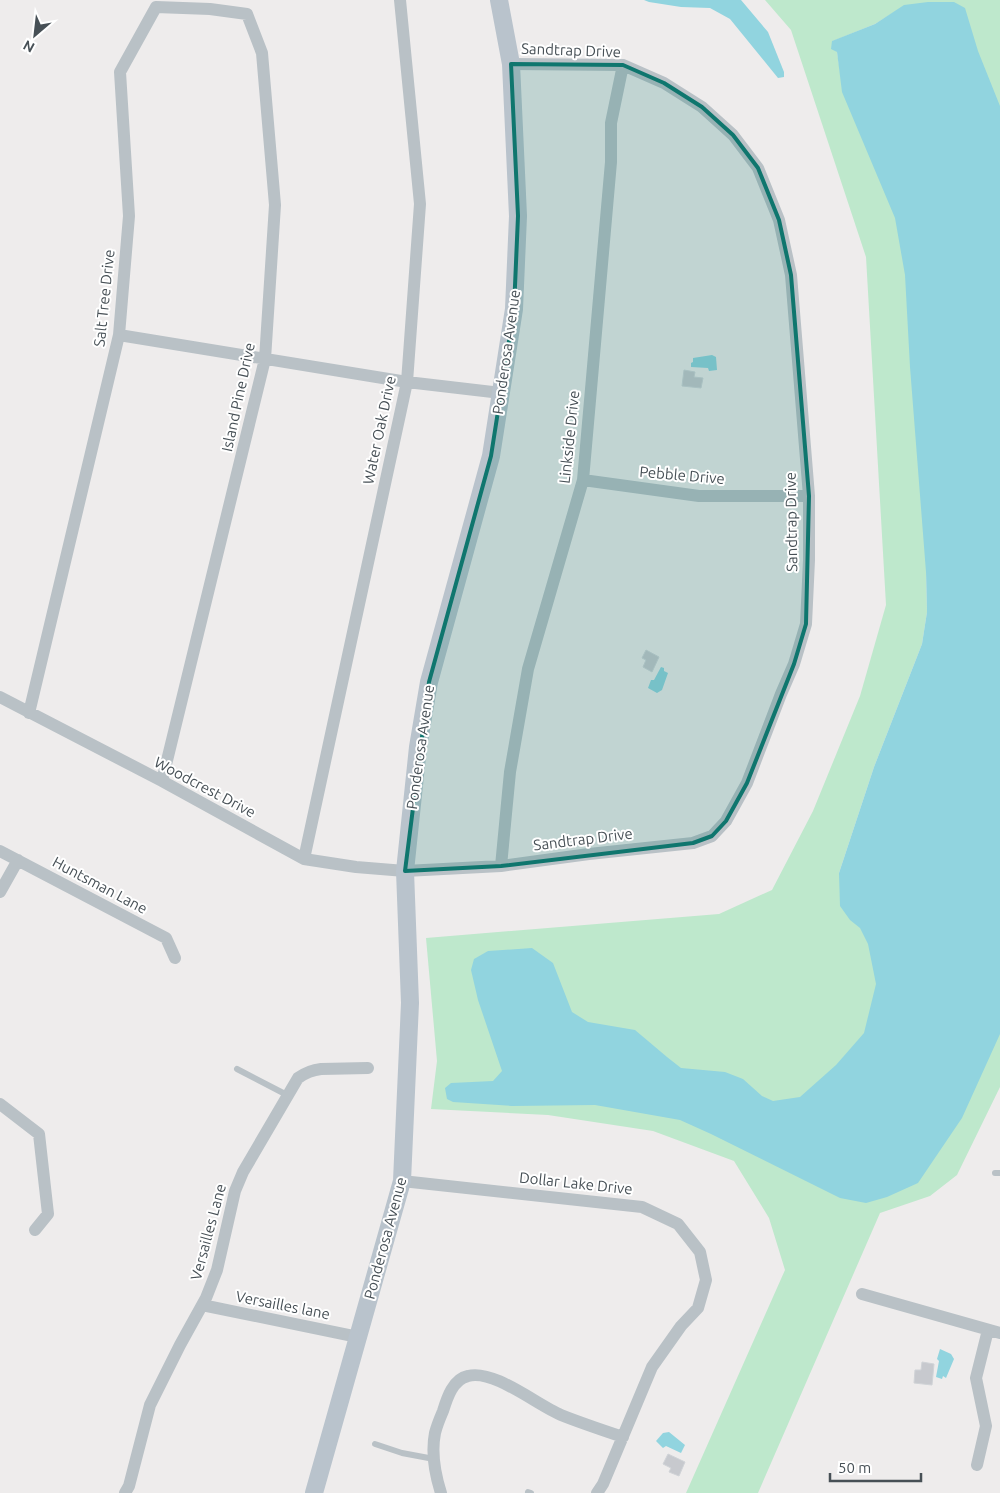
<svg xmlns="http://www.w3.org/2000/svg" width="1000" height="1493" font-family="Ubuntu,sans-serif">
<rect width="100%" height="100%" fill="#eeecec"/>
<!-- green -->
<path fill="#bee8cc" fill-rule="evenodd" d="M765 0H1000V519L926 572 927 612 922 644 874 767 839 873 1000 955V1087L957 1175 930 1196 880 1213 758 1493H686L785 1270 769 1218 734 1161 653 1131 548 1115 431 1109 437 1061 426 938 719 914 772 890 813 811 860 696 886 605 866 257 791 30ZM904 6 843 91 837 52 833 41 875 24Z"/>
<!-- water -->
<path fill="#91d4df" d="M644 0H741L768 32 784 72V77L778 78 730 19 710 8 681 7 649 2Z
M928 2H954L965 8 978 51 1000 106V1034L962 1118 918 1183 887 1197 866 1203 840 1198 711 1134 680 1120 595 1105 512 1106 453 1102 447 1099 445 1088 451 1083 493 1081 502 1071 478 1000 471 970 474 959 488 951 532 948 553 963 572 1012 588 1022 635 1030 667 1057 681 1068 725 1072 743 1079 762 1096 773 1101 800 1097 836 1065 864 1033 876 984 868 944 860 928 850 920 840 906 839 873 874 767 922 644 927 612 926 572 910 367 905 275 895 218 842 92 837 52 831 49 832 41 875 24 904 5Z
M712 355 716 357 717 370 709 371 708 368 691 367V363L693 362V358Z
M661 667 664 668V671L668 673 662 690 657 693 648 688 651 680H654Z
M940 1349 951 1354 954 1359 946 1378 943 1376 942 1379 936 1377 939 1361 937 1359Z
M669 1432 685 1445 681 1453 666 1446 663 1448 656 1441 663 1433Z"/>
<!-- building -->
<path fill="#c7c9ce" stroke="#d0d3d7" d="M684 370 695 372 694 377 703 378 701 388 682 386Z
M646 650 659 657 652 672 643 667 646 660 642 658Z
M922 1362 934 1364 932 1385 914 1383 915 1370H921Z
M668 1454 685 1462 679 1476 669 1472 671 1468 663 1464Z"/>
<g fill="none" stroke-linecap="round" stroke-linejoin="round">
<!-- lane -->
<path stroke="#b9c1c6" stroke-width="6" d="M237 1069 289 1096
M995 1173H1000
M375 1444 402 1453 434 1459
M528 1492 531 1493"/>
<!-- street -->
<path stroke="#b9c1c6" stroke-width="12" d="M119 335 407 382 501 393
M583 480 699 496H809
M0 697 162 781 304 859 356 867 405 871 501 866 589 854 693 843 712 836 726 821 747 783 781 694 794 664 806 624 809 560V496L791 275 779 220 758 168 733 135 702 107 664 83 623 65 511 64
M29 713 119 335 129 216 120 72 156 7 210 9 247 14 262 53 275 205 265 359 162 781
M0 851 166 938 175 958
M304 859 407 382 420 204 400 0
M501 866 510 772 528 669 583 480 611 162V123L623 65
M0 892 18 860
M0 1104 39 1134 48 1214 35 1230
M402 1181 642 1207 678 1224 700 1252 706 1280 698 1308 681 1326 652 1367 603 1484 597 1493
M862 1294 1000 1333
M202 1305 358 1337
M977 1465 986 1426 976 1378 988 1330
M125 1493 129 1486 150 1405 180 1345 206 1298 217 1270 235 1191 243 1172 298 1078C305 1073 312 1070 321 1069L368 1068
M441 1493C435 1474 431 1453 435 1433 437 1425 440 1418 443 1411 447 1398 453 1379 468 1376 494 1369 537 1405 561 1415 581 1423 602 1430 623 1437"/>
<!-- secondary -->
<path stroke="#b9c3cc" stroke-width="18" d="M314 1493 402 1181 410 1003 405 871 418 747 429 682 491 456 514 309 518 216 511 64 499 0"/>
</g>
<!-- marked area -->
<path fill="#0f766e" fill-opacity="0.2" stroke="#0f766e" stroke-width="4" stroke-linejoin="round" d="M511 64 623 65 664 83 702 107 733 135 758 168 779 220 791 275 809 496 806 624 794 664 747 783 726 821 712 836 693 843 501 866 405 871 429 682 491 456 514 309 518 216Z"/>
<g text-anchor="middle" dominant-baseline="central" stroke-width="4" stroke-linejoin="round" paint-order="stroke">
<!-- street labels -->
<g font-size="15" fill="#475056" stroke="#fff">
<text transform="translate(571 50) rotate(2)">Sandtrap Drive</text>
<text transform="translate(104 298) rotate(-84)">Salt Tree Drive</text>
<text transform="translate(506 352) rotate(-82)">Ponderosa Avenue</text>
<text transform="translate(238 397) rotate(-78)">Island Pine Drive</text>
<text transform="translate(379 430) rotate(-78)">Water Oak Drive</text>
<text transform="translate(569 437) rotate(-84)">Linkside Drive</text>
<text transform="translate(682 475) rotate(5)">Pebble Drive</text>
<text transform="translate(791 522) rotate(-91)">Sandtrap Drive</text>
<text transform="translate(420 747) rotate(-82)">Ponderosa Avenue</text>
<text transform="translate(205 787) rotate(28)">Woodcrest Drive</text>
<text transform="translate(583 839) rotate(-7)">Sandtrap Drive</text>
<text transform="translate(100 885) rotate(28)">Huntsman Lane</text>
<text transform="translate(576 1183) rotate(6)">Dollar Lake Drive</text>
<text transform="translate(208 1232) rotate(-75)">Versailles Lane</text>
<text transform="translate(385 1238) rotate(-75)">Ponderosa Avenue</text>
<text transform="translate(283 1305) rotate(11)">Versailles lane</text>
</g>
</g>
<!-- north arrow -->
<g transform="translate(35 35) rotate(208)" stroke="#ffffff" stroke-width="4" paint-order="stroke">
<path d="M0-4L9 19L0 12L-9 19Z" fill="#475056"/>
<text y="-8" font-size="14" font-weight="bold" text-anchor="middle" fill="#475056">N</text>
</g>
<!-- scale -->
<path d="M830 1473v8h91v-8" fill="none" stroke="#475056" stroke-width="2.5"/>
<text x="838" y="1473" font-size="15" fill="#475056" stroke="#ffffff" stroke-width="4" paint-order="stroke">50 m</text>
</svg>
